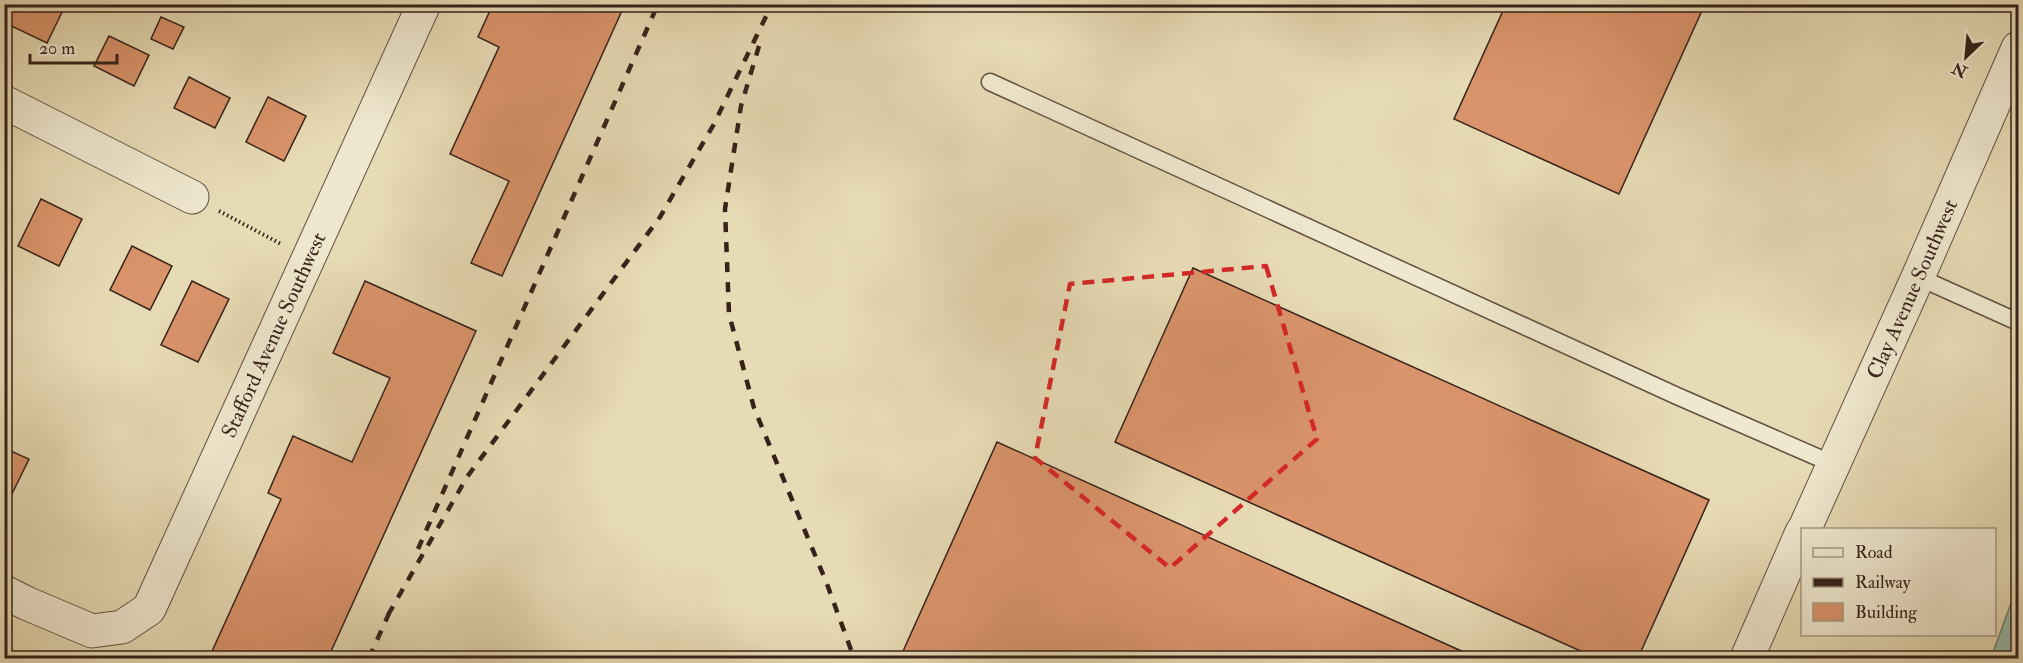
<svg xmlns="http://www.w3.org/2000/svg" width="2023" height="663" font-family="'IM FELL Double Pica',serif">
<rect width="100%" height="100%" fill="#e7dbb5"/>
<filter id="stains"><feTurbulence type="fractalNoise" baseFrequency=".00333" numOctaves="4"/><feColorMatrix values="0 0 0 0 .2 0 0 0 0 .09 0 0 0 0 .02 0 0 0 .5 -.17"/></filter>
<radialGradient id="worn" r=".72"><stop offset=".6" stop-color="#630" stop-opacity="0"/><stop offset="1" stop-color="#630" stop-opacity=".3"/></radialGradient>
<!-- water -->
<path fill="#97bbab" stroke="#707e71" stroke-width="1.5" d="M2018 584V658H1991Z"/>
<!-- building -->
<path fill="#da946b" stroke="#36221b" stroke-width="1.5" d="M14 4H66L47 43 5 23Z
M493 4H625L502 276 471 263 509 181 450 154 499 47 478 37Z
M1506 4H1705L1619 194 1454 119Z
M161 17 184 27 173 49 151 39Z
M109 36 149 55 134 86 94 66Z
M189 77 230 98 215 128 174 108Z
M268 97 306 116 284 161 246 142Z
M41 199 82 219 59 266 18 246Z
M132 246 172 266 150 310 110 290Z
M1193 268 1709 500 1638 658H1596L1115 442Z
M192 281 229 299 198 362 161 345Z
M365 281 476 331 328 658H209L281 499 268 493 293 436 352 462 390 378 333 353Z
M997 442 1477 658H900Z
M4 448 29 459 5 508H4Z"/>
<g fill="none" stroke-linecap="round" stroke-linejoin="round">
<!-- service casing -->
<g stroke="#625042" stroke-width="19">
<path id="service" d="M990 82 1677 396 1833 464
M1918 277 2018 322"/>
</g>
<!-- minor casing -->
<g stroke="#625042" stroke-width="35">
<g id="minor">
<path d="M4 102 192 197"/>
<path id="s1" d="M4 592 26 603 92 631 122 627 149 609 424 4"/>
</g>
</g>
<!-- tertiary casing -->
<g stroke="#625042" stroke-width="35">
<g id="tertiary">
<path id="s2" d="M1804 530 1918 277 2018 48"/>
<path d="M1747 658 1802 532"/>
</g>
</g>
<!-- path -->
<path stroke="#36221b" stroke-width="4" stroke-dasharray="1.5 3" stroke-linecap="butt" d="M219 211 281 244"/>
<!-- service -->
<use href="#service" stroke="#efe8cf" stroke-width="16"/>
<!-- minor -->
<use href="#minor" stroke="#efe8cf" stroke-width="33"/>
<!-- tertiary -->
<use href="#tertiary" stroke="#efe8cf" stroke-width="33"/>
<!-- rail -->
<path stroke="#36221b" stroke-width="4.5" stroke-dasharray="10 10" stroke-linecap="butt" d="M759 46 741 106 725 209 729 314 754 408 827 584 854 658
M418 549 658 4
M388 615 467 477 660 217 714 124 772 4
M369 658 391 609"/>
</g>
<!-- marked area -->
<path fill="none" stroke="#d62828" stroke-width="4.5" stroke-dasharray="12 8" stroke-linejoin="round" d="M1266 266 1317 439 1170 568 1035 458 1070 284Z"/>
<g text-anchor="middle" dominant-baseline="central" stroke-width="4.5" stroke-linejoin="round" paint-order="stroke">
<!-- street labels -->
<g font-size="21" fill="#36221b" stroke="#efe8cf">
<text stroke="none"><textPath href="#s2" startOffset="264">Clay Avenue Southwest</textPath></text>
<text stroke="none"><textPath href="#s1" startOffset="460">Stafford Avenue Southwest</textPath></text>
</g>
</g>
<!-- margin -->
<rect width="2023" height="663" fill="none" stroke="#e7dbb5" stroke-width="24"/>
<rect x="6" y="6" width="2011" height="651" fill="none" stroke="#36221b" stroke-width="3"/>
<rect x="12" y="12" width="1999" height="639" fill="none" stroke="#36221b" stroke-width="1.5"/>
<!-- legend -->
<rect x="1801" y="528" width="195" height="108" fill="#efe8cf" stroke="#a59987" stroke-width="1.5"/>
<rect x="1813" y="548" width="30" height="9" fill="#efe8cf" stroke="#a59987" stroke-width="1.5"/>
<text x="1855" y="558" font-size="18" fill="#36221b">Road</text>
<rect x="1813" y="578" width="30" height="9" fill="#36221b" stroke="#a59987" stroke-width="1.5"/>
<text x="1855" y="588" font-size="18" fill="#36221b">Railway</text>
<rect x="1813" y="603" width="30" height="18" fill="#da946b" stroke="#a59987" stroke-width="1.5"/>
<text x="1855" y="618" font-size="18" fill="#36221b">Building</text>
<!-- north arrow -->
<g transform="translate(1966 57) rotate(206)" stroke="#efe8cf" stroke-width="4.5" paint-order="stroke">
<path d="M0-4.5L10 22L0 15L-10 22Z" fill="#36221b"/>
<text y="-9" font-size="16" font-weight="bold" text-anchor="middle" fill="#36221b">N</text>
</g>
<!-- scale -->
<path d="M30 54v9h87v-9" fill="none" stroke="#36221b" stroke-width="3"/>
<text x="39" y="54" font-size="18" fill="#36221b" stroke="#efe8cf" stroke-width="4.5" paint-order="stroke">20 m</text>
<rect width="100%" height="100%" filter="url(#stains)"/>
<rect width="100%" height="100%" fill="url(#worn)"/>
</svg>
